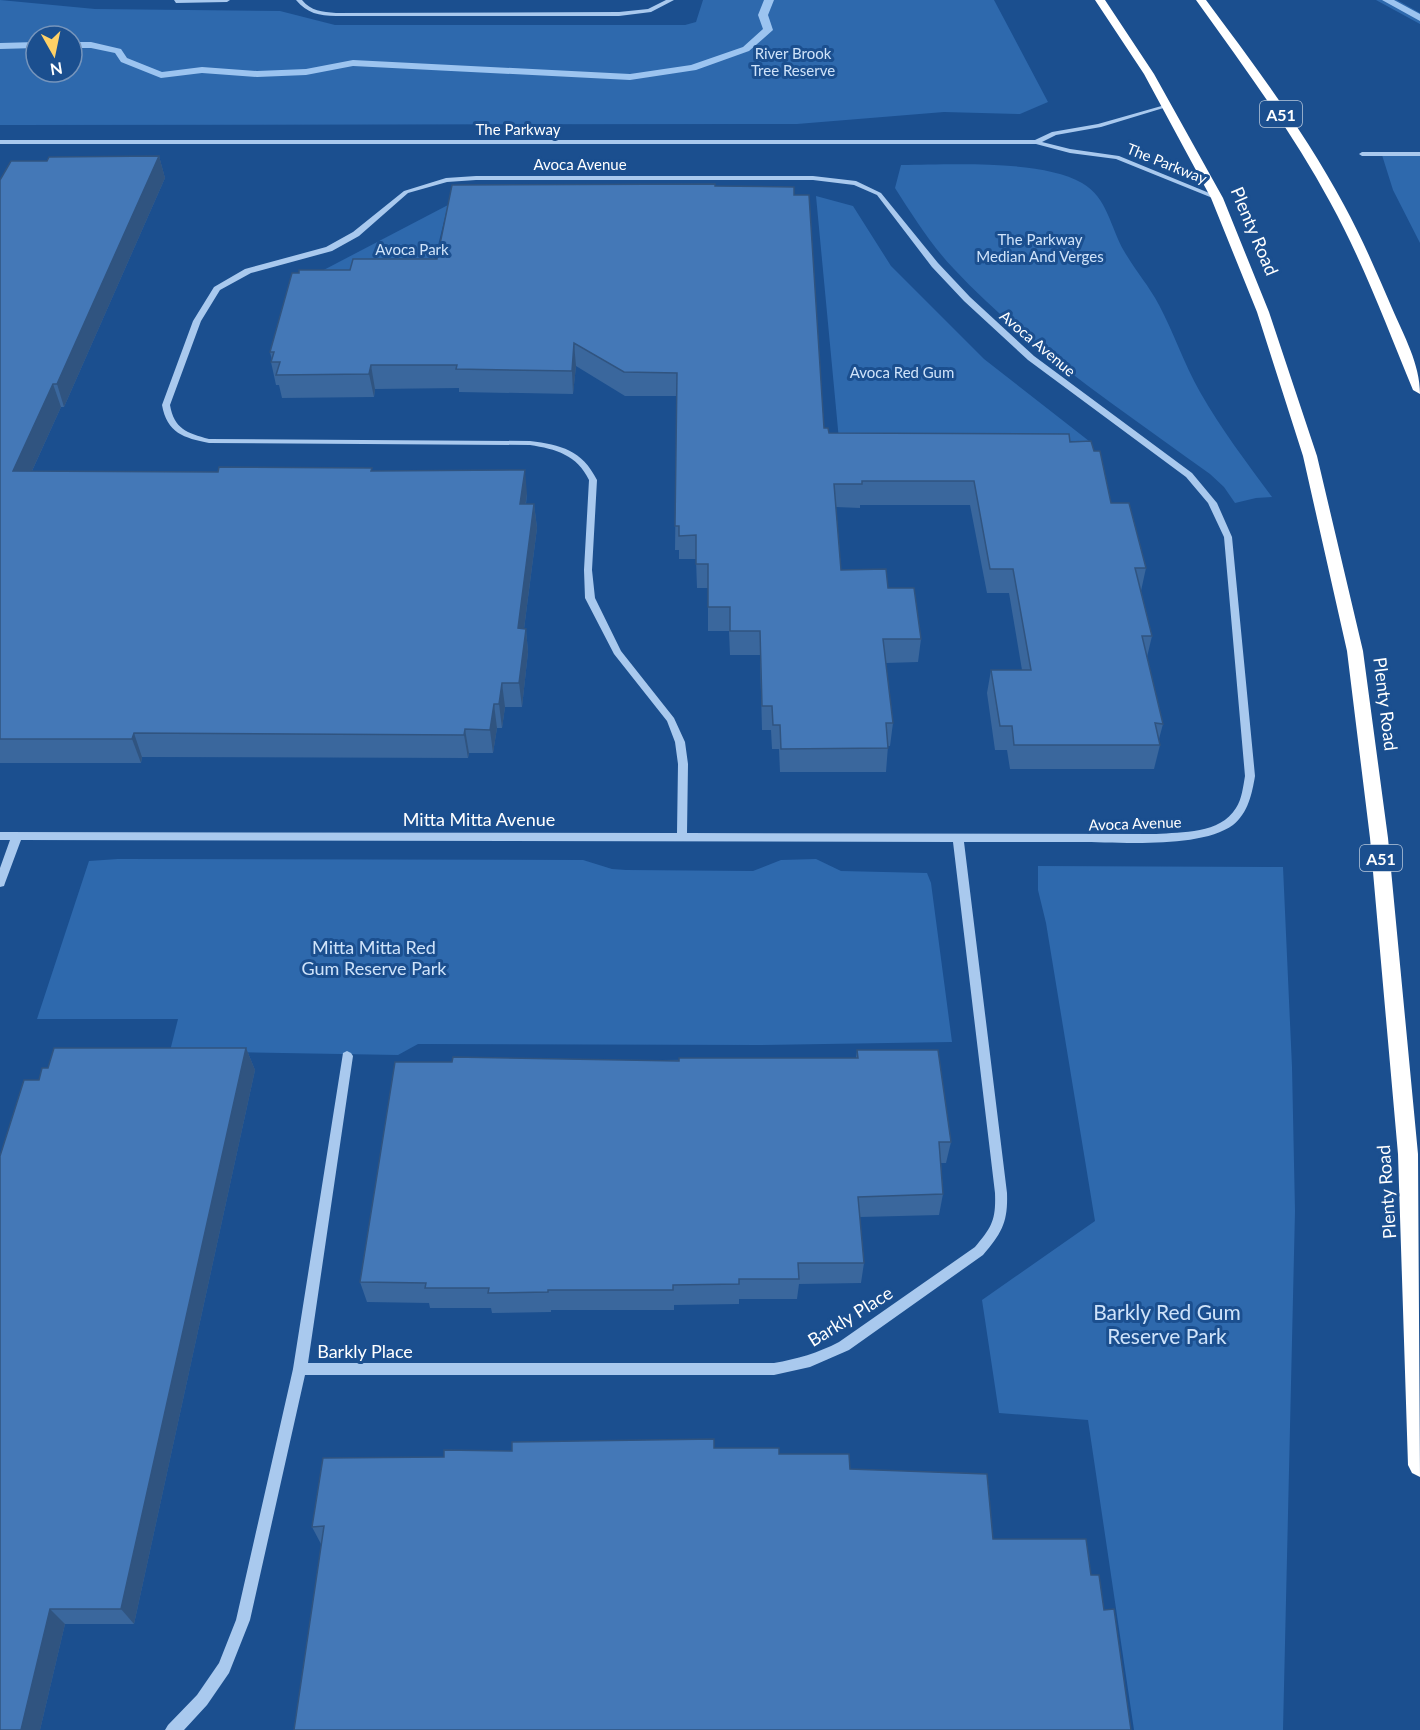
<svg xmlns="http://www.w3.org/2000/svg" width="1420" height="1730" font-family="Lato,sans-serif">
<rect width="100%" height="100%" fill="#1b4f8f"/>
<!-- green -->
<path fill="#2e69ad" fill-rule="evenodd" d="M0 0 95 9 280 11 335 25H685L696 22 703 0H994L1048 102 1020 114 944 112 797 124 0 125ZM36 36H72V72H36Z
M1376 0H1397L1420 13V24Z
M1382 155H1420V243L1393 190Z
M901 165C949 165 1041 159 1082 183 1108 198 1110 227 1124 251 1135 270 1149 286 1159 305 1174 333 1184 364 1200 392 1221 429 1247 463 1272 497L1256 498 1235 503 1224 487 1210 474C1122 410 1029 349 954 269 931 245 913 216 895 188Z
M816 196 853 206 891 266 984 359 1089 441 839 440Z
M448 205 431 274H316Z
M118 859 583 860 612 869 626 870 753 871 781 860 816 859 841 871 927 873 931 883 952 1042 761 1045 418 1044 398 1055 170 1051 178 1019H37L89 861Z
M1038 866 1283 867 1292 1067 1295 1211 1283 1730H1134L1088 1420 999 1413 982 1300 1095 1221 1046 923 1038 890Z"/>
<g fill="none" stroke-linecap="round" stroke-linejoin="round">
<!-- stream -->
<path fill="#9cc4f0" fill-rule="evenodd" d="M764 0H774L768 15 773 30 749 51 696 70 630 80 353 66 306 75 257 77 202 73 161 78 121 62 115 53 91 48H72V42H91L121 49 127 58 162 72 202 67 257 71 306 69 353 60 630 74 691 65 743 47 763 29 758 15Z
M1382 0H1394L1420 14V21Z
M36 42V48L0 49V43Z"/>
<!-- minor -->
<path fill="#a9c9ee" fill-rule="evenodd" d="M174 0H230L227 2 176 3Z
M296 0H302C311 11 322 12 336 13L619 12 648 9 666 0H674L651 12 619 16H336C319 16 307 13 296 0Z
M1165 105 1170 106 1101 127 1056 135 1042 142 1070 149 1119 156 1219 197V199H1215L1116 159 1070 153 1036 144H0V140H1035L1052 132 1098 124Z
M1420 152V156H1362L1359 154 1362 152Z
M476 176H813L856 181 881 193 938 263 970 297 1034 356 1192 473 1217 503 1232 537 1255 776C1252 794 1248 813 1233 825 1200 849 1119 842 1079 842 1041 842 1002 842 964 842L1007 1193C1008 1222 1002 1233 983 1255L849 1350 810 1367 774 1375H305L250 1620 229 1673 207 1705 184 1730H165L168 1725 197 1695 219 1663 236 1620 293 1369 343 1053 347 1051 351 1053 353 1056 308 1363H774C797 1359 818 1353 839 1342L975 1247C992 1227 996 1220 995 1193L953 842 21 840 5 883 4 886 0 887V868L10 840H0V832L677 833 678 764 675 742 667 721 614 654 585 598 584 570 589 480C577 455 556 449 530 445L209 443C184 438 167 433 162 405L193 321 214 287 245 269 326 247 353 232 404 191 446 178ZM476 180H813L854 185 877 195 932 267 964 301 1028 360 1186 477 1208 503 1224 537 1245 776C1243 787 1242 799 1236 808 1220 834 1182 832 1156 834L687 833 688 764 685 742 674 718 621 651 595 598 592 570 597 480C582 450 561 445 530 441L209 439C187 433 174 429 170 405L201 321 220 290 251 273 332 251 359 236 408 193 447 182Z"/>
<!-- highway -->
<path fill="#fff" fill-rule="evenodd" d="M1095 0H1105L1154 74 1223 198 1269 312 1317 456 1363 651 1388 838 1418 1154 1420 1477 1412 1473 1408 1465 1398 1154 1370 838 1347 651 1303 456 1257 312 1211 198 1144 74Z
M1196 0H1206C1255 66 1305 132 1344 205 1362 238 1377 273 1392 308 1404 336 1420 364 1420 394L1413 390C1387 327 1363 262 1330 202 1291 130 1243 66 1196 0Z"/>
</g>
<!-- wall -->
<path fill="#3a679d" d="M159 156 165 178 64 407H61L32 471 218 472 373 471 527 494 526 504H534L537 528 524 629H526L528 652 522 707H505L502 728H497L493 753H469L468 758 142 757 141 763H0V180L47 161Z
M715 186 794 195 824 428 829 433 1070 442 1094 451 1111 503 1146 568 1141 591 1152 636 1147 657 1163 724 1159 739 1160 745 1154 769H1010L1007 750H995L987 693 991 670H1022L1009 593H987L970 505H860V508L836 507 841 570 888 588 921 639 918 662 886 663 893 723 890 746H888L886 772H780L779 749H772L771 730H762L760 655H730L729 631H708V588H697L696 559H679V550H675L677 396H625L576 366 573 394 459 392V388L375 389 374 397 282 398 279 385H276L271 362 272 360 270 352 299 273 350 270 437 259Z
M246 1048 255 1070 134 1624H65L40 1730H0L39 1080 48 1068Z
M857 1050 951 1142 946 1163H941L943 1194 939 1215 860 1217 864 1263 861 1283 799 1284 797 1299H739V1304L674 1305V1310H551V1312L492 1313 491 1308H430L429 1303 367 1302 360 1282 452 1062 856 1058Z
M714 1448 779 1454 850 1469 993 1539 1091 1575 1104 1610 1131 1730 321 1544 312 1527 444 1457 512 1451Z"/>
<!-- shaded-wall -->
<path fill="#305480" d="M159 156 165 178 64 407 57 384Z
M574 343 576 366 573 394 572 371Z
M371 365 375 389 374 397 369 374Z
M53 384 61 407 21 495 13 471Z
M525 470 527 494 522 528 520 504Z
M534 504 537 528 521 652 518 628Z
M526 629 528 652 522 707 519 683Z
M502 683 505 707 502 728 499 704Z
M494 704 497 728 493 753 490 730Z
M465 729 469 753 468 758 464 735Z
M134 733 142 757 141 763 132 739Z
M246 1048 255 1070 134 1624 121 1609Z
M50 1609 65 1624 40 1730H21Z"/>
<!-- building -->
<path fill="#4478b7" stroke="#305480" stroke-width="1.5" d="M159 156 57 384H53L13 471 218 472 219 467 372 468 371 471 525 470 520 504H534L518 628 526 629 519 683H502L499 704H494L490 730 465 729 464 735 134 733 132 739H0V180L11 161H47L49 157Z
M715 184V186L794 187V195H809L824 428H828L829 433 1069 434 1070 442 1091 441 1094 451H1100L1111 503H1129L1146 568H1135L1152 636H1142L1163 724 1155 723 1160 745H1014L1012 726H1000L991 670H1031L1013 569H990L974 481H862V484H834L841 570 886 569 888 588H914L921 639H883L893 723H886L888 748 781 749 780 725H773L772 706H762L760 631H730V607H708V564H696V535L679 536V526H675L677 373 624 372 574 343 572 371 456 369 457 365H371L369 374 276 375 280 362H271L274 352H270L292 273H299V270H350L353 259H437L452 185Z
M54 1048H246L121 1609H50L21 1730H0V1156L24 1080H39L42 1068H48Z
M857 1050H938L951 1142H939L943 1194 858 1197 864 1263H798L799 1279H739V1284L673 1285V1290H548V1292L488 1293 489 1288H425L426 1283 360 1282 395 1062H452L453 1057 679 1061V1058H858Z
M714 1439V1448H779V1454H849L850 1469 987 1474 993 1539H1086L1091 1575H1099L1104 1610 1114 1609 1131 1730H294L324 1526 312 1527 323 1458 444 1457V1450L512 1451V1442Z"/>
<g text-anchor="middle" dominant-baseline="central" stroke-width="6" stroke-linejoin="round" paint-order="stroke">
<!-- far-park labels -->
<g font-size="15" fill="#cfe3fa" stroke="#1b4f8f">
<text x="793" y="53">River Brook<tspan x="793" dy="17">Tree Reserve</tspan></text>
<text x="1040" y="239">The Parkway<tspan x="1040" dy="17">Median And Verges</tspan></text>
<text x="412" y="249">Avoca Park</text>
<text x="902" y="372">Avoca Red Gum</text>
</g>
<!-- far-street labels -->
<g font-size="15" fill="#fff" stroke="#1b4f8f">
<text x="518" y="129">The Parkway</text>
<text transform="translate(1167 163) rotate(22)">The Parkway</text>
<text x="580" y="164">Avoca Avenue</text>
<text transform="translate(1038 343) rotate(40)">Avoca Avenue</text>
<text transform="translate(1135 823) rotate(-2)">Avoca Avenue</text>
</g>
<!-- shield labels -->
<g fill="#1b4f8f" stroke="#bbcadd" stroke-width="1.5">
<rect x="1260" y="101" width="42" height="26" rx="4.5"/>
<rect x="1360" y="845" width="42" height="26" rx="4.5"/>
</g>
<g font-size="16" font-weight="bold" fill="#fff">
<text x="1281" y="114">A51</text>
<text x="1381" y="858">A51</text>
</g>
<!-- street labels -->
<g font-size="18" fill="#fff" stroke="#1b4f8f">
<text transform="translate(1255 231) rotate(67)">Plenty Road</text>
<text transform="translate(1386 704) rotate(83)">Plenty Road</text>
<text x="479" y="819">Mitta Mitta Avenue</text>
<text transform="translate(1386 1192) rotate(-94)">Plenty Road</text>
<text transform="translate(850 1316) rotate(-32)">Barkly Place</text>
<text x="365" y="1351">Barkly Place</text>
</g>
<!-- park labels -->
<g font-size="18" fill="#cfe3fa" stroke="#1b4f8f">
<text x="374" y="947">Mitta Mitta Red<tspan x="374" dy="21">Gum Reserve Park</tspan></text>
</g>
<!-- near-park labels -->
<g font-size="21" fill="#cfe3fa" stroke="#1b4f8f">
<text x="1167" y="1311">Barkly Red Gum<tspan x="1167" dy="24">Reserve Park</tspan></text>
</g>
</g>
<!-- north arrow -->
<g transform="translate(54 54) rotate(171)"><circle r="28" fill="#1b4f8f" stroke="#7695bc" stroke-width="1.5"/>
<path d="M0-4.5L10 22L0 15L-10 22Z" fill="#ffd166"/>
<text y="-9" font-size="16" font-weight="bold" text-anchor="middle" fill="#ffffff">N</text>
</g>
</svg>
